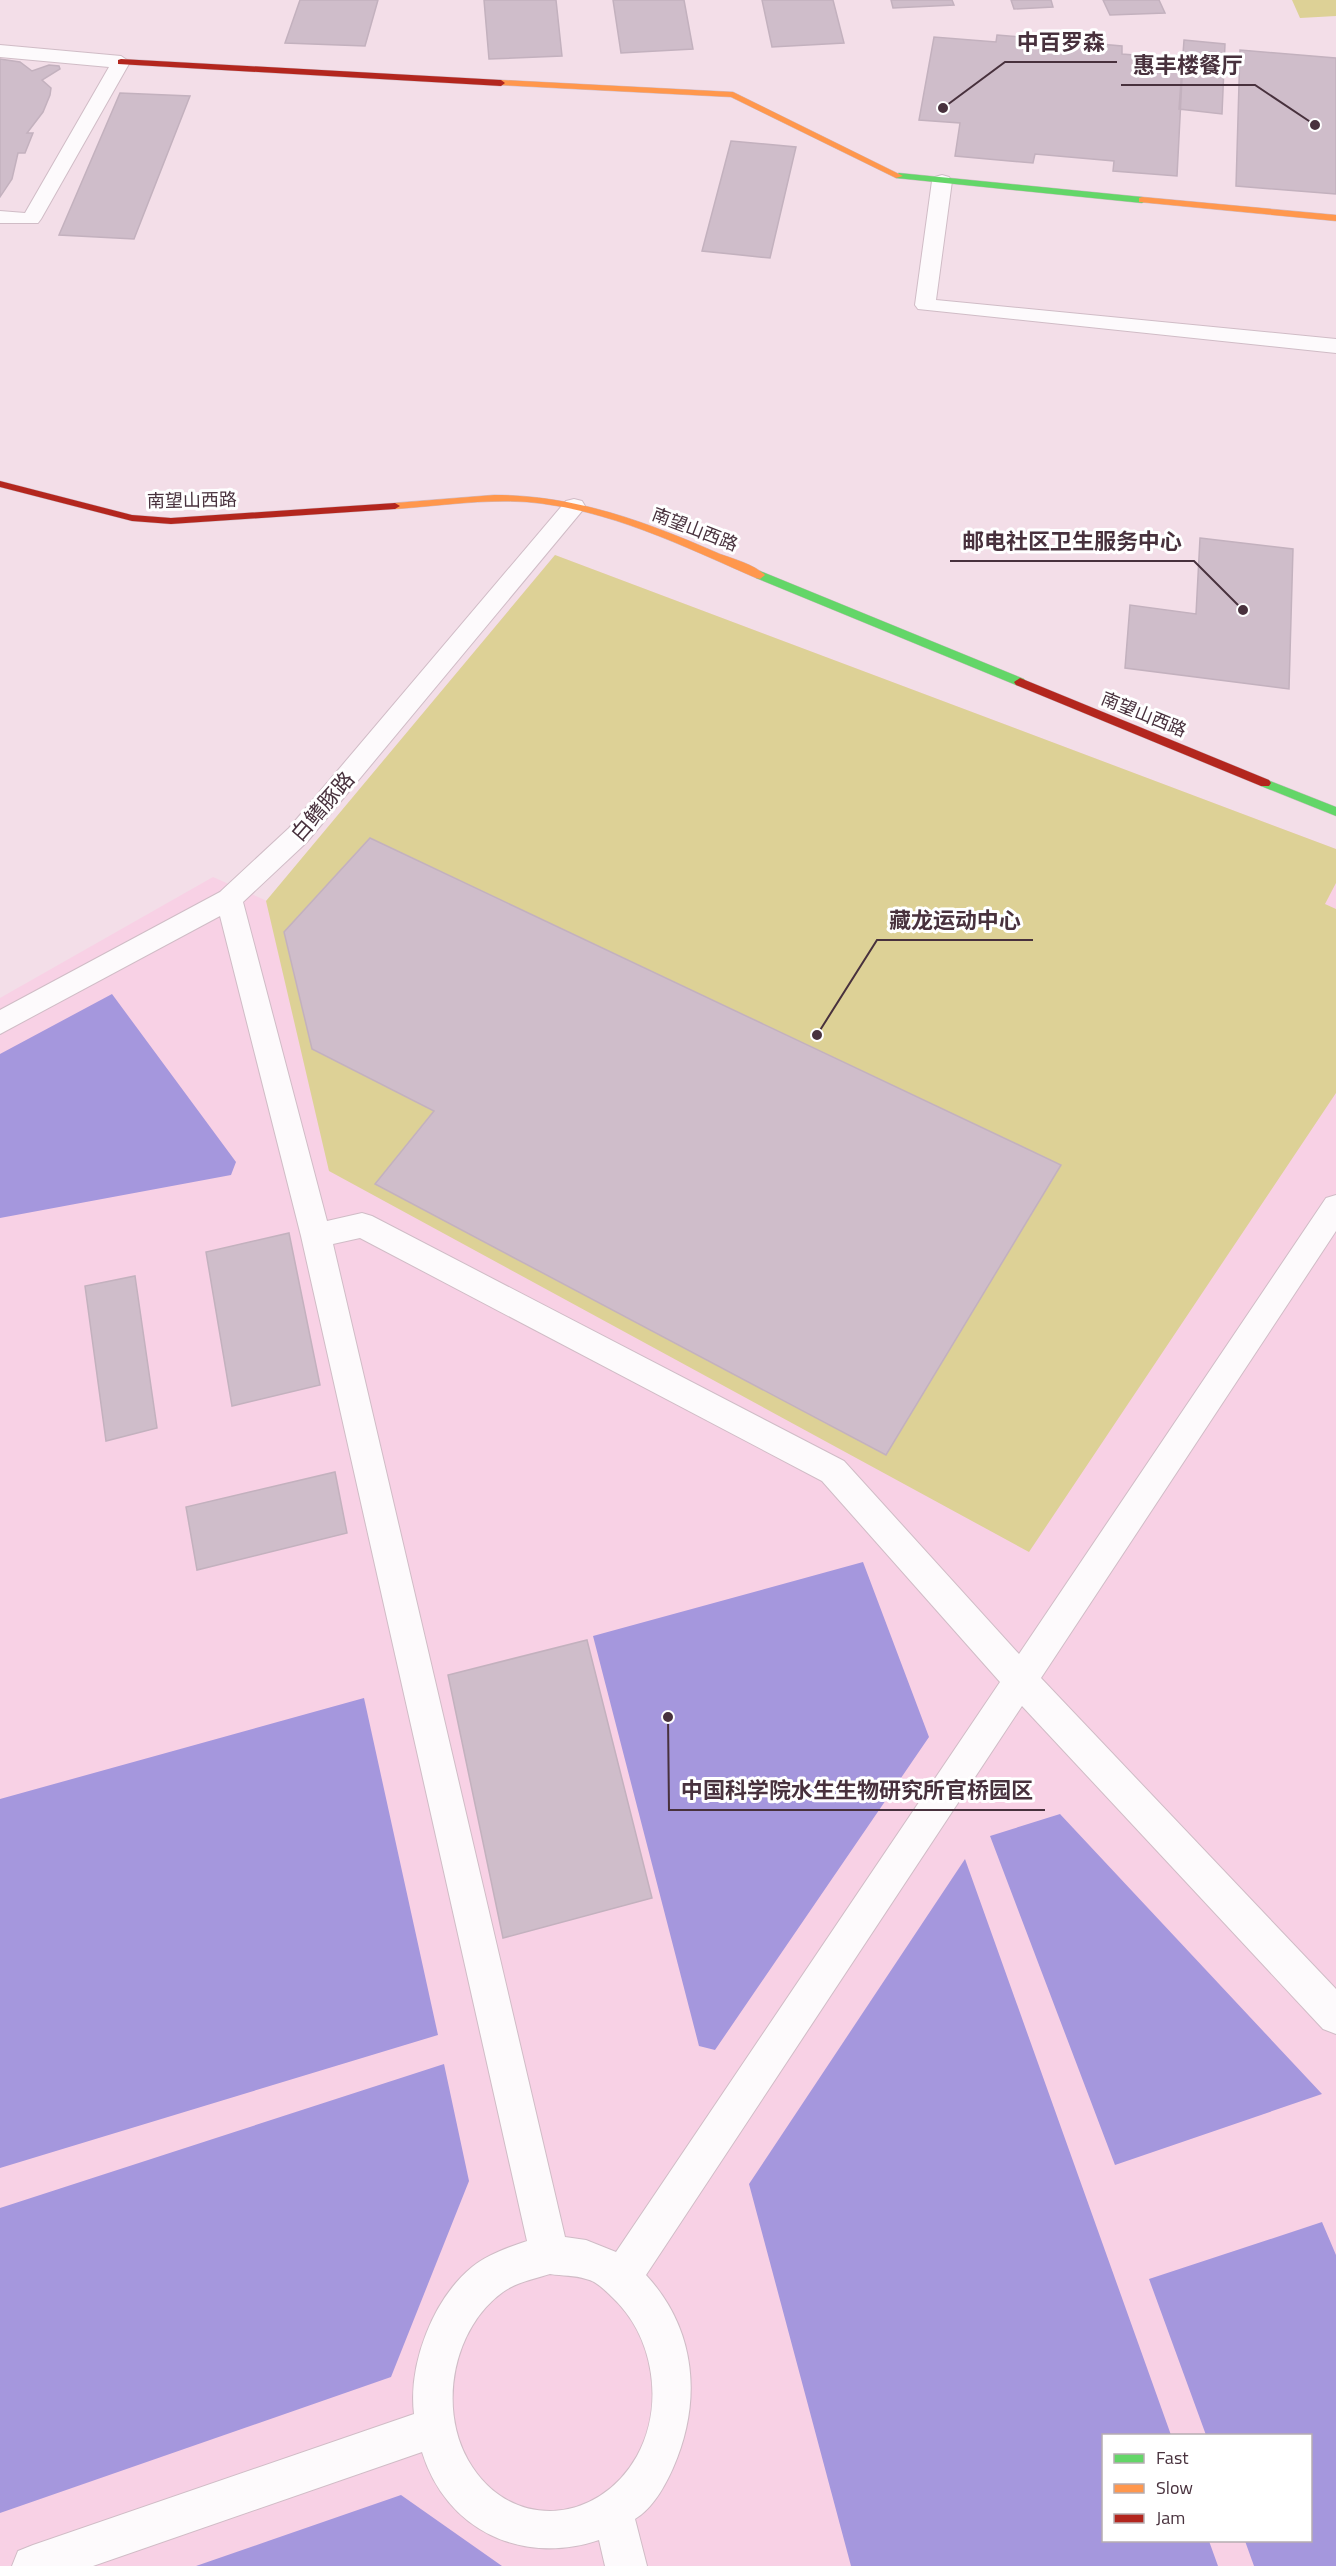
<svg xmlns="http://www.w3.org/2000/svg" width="1336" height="2566" font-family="'Titillium Web','Noto Sans SC',sans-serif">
<rect width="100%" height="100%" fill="#f3dee8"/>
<!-- built -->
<path fill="#f8d1e5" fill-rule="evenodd" d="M555 555 1336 849V2566H0V998L213 877 267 901ZM1104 2436H1310V2540H1104Z"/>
<!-- green -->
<path fill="#ddd196" d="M1292 0H1336V16L1300 18Z
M555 555 1336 849V883L1325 904 1336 909V1093L1029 1552 329 1171 266 901Z"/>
<!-- water -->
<path fill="#a597dd" d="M112 994 236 1162 231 1175 0 1218V1054Z
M863 1562 929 1737 715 2050 699 2046 593 1636Z
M364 1698 438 2035 0 2168V1799Z
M1060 1814 1322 2094 1115 2165 990 1836Z
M965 1859 1171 2435 1104 2436V2540L1209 2541 1218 2566H851L749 2184Z
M444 2064 469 2181 391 2377 0 2513V2208Z
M1322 2222 1336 2255V2566H1254L1245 2541 1310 2540V2436L1206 2435 1149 2279Z
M401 2495 502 2566H196Z"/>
<!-- building -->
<path fill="#cfbdca" stroke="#c3b1be" stroke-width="1.5" d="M300 0H378L365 46 285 43Z
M484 0H556L562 56 489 59Z
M613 0H684L693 49 621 53Z
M762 0H833L844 43 772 47Z
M891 0H952L954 5 893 8Z
M1011 0H1051L1053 7 1014 9Z
M1103 0H1159L1165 13 1110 15Z
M997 35 1122 46V54L1183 59 1177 176 1113 171 1114 161 1035 154 1033 163 955 156 960 123 919 120 934 37 996 42Z
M1184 40 1225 44 1222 114 1179 109Z
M1240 50 1336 58V194L1236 186Z
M0 59 20 62 32 71 49 65 59 66 60 69 42 80 51 88 50 95 43 112 27 133H33L25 153H18L12 179 0 197Z
M120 93 190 96 134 239 59 235Z
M731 141 796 147 770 258 702 251Z
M1200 538 1293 549 1289 689 1125 668 1130 605 1196 614Z
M370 838 1061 1165 886 1455 375 1184 434 1111 312 1049 284 932Z
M289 1233 320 1385 232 1406 206 1252Z
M135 1276 157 1428 106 1441 85 1286Z
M335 1472 347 1533 197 1570 186 1507Z
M587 1640 652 1898 503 1938 448 1675Z"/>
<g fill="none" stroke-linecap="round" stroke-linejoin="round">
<!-- lane casing -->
<g stroke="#d0bcc6" stroke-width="2">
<path id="lane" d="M0 45 121 56 130 62 41 219 38 223H0V211L25 213 109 67 0 57Z
M942 175 949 177 952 181 936 300 1336 339V353L918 309 915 305 932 181 935 177Z
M574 499 582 501 585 506 582 511 307 842 243 902 327 1221 362 1213 372 1216 844 1461 1019 1654 1326 1198 1336 1195V1231L1041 1678 1336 1989V2034L1323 2029 1022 1706 646 2275C697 2330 702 2402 673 2468 665 2486 653 2508 635 2519L647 2566H605L599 2540C522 2566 446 2530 422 2452L93 2566H12L18 2551 33 2545 414 2414C408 2364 433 2299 472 2267 488 2254 509 2247 527 2241L301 1236 220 916 0 1034V1010L220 892 289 828 566 501ZM360 1238 822 1481 1000 1682 616 2252 586 2240 565 2237 333 1244ZM550 2274C562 2276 575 2275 586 2279 596 2281 605 2290 612 2297 654 2336 665 2405 637 2456 598 2525 509 2532 468 2460 438 2407 453 2328 503 2292 517 2282 534 2279 550 2274Z"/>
</g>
<!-- fast casing -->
<g stroke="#d0bcc6" stroke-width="1">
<path id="fast" d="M899 173 1142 197 1147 200 1142 203 896 178 895 176Z
M760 571 1024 679 1026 682 1020 686 1016 685 756 578 755 575Z
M1265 779 1336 807V816L1261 786 1259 783Z"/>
</g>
<!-- slow casing -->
<g stroke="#d0bcc6" stroke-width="1">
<path id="slow" d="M501 80 733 92 903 176 896 178 731 97 498 85V81Z
M1142 197 1336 215V221L1139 202V198Z
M494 495C575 495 647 522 720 554 734 559 755 565 765 575L760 579 756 578C683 546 608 509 527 502 483 499 439 506 395 509L390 506 395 503Z"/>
</g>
<!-- jam casing -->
<g stroke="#d0bcc6" stroke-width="1">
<path id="jam" d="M121 59 501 80 505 83 501 86 118 64V60Z
M0 481 132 515 171 518 395 503 400 506 395 509 171 524 132 521 0 487Z
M1020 678 1269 780 1271 783 1269 786H1261L1016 685 1014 682Z"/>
</g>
<!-- lane -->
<use href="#lane" fill="#fdfafc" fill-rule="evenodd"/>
<!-- fast -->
<use href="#fast" fill="#63d668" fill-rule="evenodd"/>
<!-- slow -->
<use href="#slow" fill="#ff974d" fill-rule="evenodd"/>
<!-- jam -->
<use href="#jam" fill="#b3261e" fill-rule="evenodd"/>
</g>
<g text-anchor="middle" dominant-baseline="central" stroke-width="6" stroke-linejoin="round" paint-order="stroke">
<!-- far-street labels -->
<g font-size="18" fill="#48313d" stroke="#fff">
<text transform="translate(192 500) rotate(-1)">南望山西路</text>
<text transform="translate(695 529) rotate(21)">南望山西路</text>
<text transform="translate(1144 714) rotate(22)">南望山西路</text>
</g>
<!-- street labels -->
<g font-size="21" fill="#48313d" stroke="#fff">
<text transform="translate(322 806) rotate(-49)">白鳍豚路</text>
</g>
</g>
<!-- callouts -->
<path fill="none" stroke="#48313d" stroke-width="2" d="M943 108L1005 62H1117M1315 125L1255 85H1121M1243 610L1194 561H950M817 1035L877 940H1033M668 1717L669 1810H1045"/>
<g fill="#48313d" stroke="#fff" stroke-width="2">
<circle cx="943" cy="108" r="6"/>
<circle cx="1315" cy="125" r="6"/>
<circle cx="1243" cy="610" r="6"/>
<circle cx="817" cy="1035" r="6"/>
<circle cx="668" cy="1717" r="6"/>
</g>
<g font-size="22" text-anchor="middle" font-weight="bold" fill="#48313d" stroke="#fff" stroke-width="6" stroke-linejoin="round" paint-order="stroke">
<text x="1061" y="50">中百罗森</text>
<text x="1188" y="73">惠丰楼餐厅</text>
<text x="1072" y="549">邮电社区卫生服务中心</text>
<text x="955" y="928">藏龙运动中心</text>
<text x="857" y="1798">中国科学院水生生物研究所官桥园区</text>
</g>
<!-- legend -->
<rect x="1102" y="2434" width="210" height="108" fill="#ffffff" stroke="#b6adb1" stroke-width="1.5"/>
<rect x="1114" y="2454" width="30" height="9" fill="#63d668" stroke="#b6adb1" stroke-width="1.5"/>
<text x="1156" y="2464" font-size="18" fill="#48313d">Fast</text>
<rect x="1114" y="2484" width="30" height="9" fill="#ff974d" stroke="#b6adb1" stroke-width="1.5"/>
<text x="1156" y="2494" font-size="18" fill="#48313d">Slow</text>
<rect x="1114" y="2514" width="30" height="9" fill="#b3261e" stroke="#b6adb1" stroke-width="1.5"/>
<text x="1156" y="2524" font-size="18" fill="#48313d">Jam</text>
</svg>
